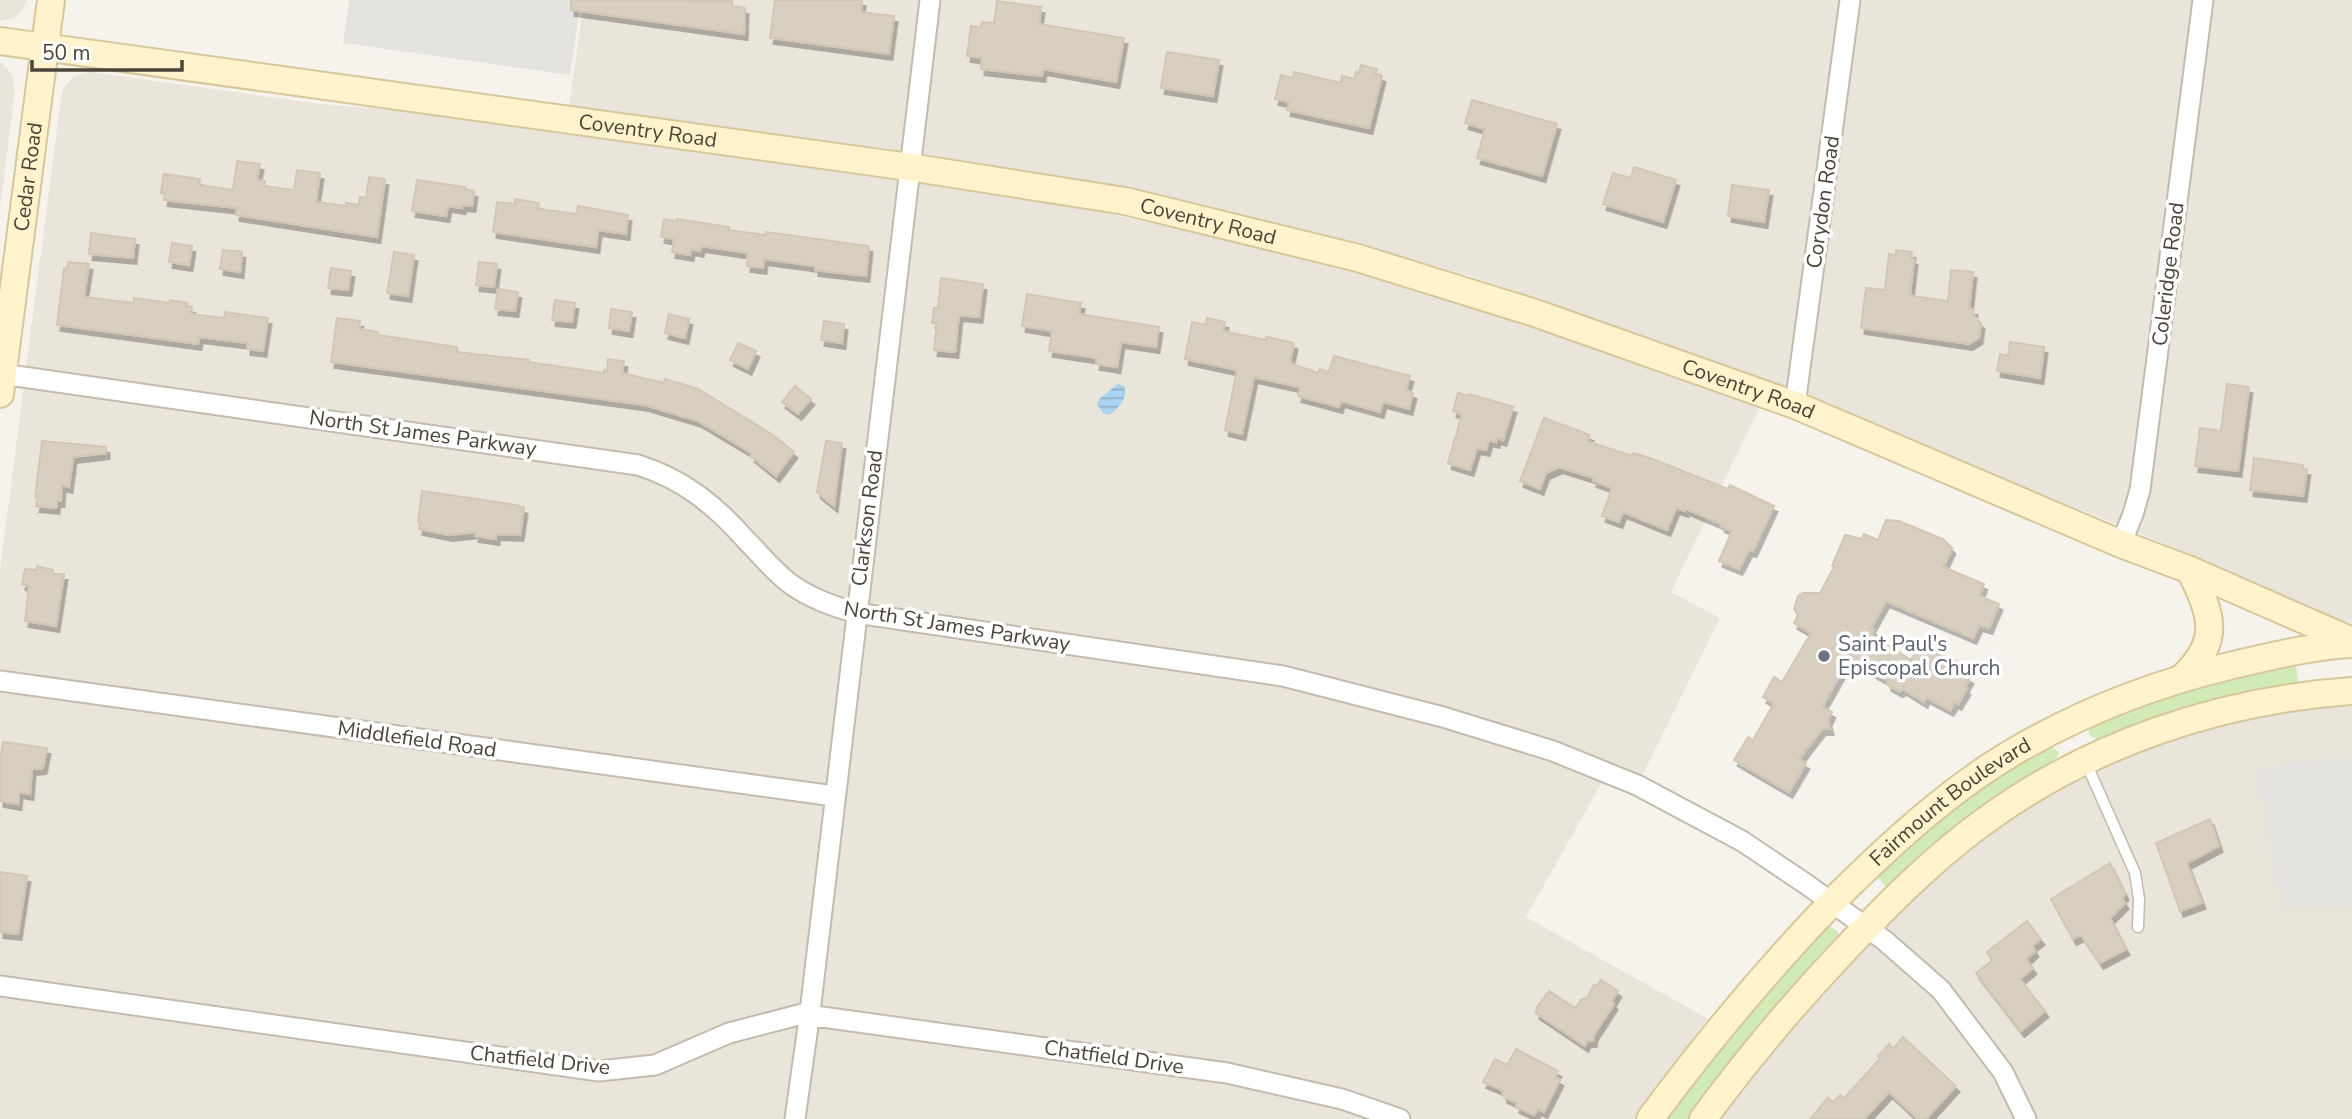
<svg xmlns="http://www.w3.org/2000/svg" width="2352" height="1119" font-family="'Nunito Sans',sans-serif">
<defs>
<pattern id="water-rules" width="6" height="5" patternUnits="userSpaceOnUse" patternTransform="scale(1.75)"><rect width="6" height="5" fill="#a9d4f2"/><path d="M0 2.5h6" fill="none" stroke="#8caec5"/></pattern>
<filter id="shadow"><feDropShadow dx="3.5" dy="6" stdDeviation="0" flood-color="#0004"/></filter>
</defs>
<rect width="100%" height="100%" fill="#f6f3ec"/>
<!-- residential -->
<path fill="#eae5da" d="M0 0H27L21 12 14 18 0 21Z
M584 0H2352V623L2336 619 2153 539 1707 358 1474 277 1354 243 1138 191 569 107Z
M0 62 8 69 13 78 15 91 0 209Z
M91 72 320 104 430 113 930 183 1110 214 1252 244 1472 304 1760 406 1671 592 1720 618 1642 776 1613 763 1526 917 1712 1021 1639 1119H0V570L61 98 64 87 72 78 83 73Z
M2352 703V1119H1715L1851 956 1972 842 2069 779 2180 733 2298 708Z"/>
<!-- grass -->
<path fill="#d2eab5" d="M2293 665 2296 666 2299 687 2100 741 2089 735V730L2092 723 2188 686Z
M2045 747H2053L2059 753 2054 765 1889 889 1874 874 1983 783Z
M1828 925 1837 931 1839 937 1836 943 1691 1119H1663L1723 1038Z"/>
<!-- parking -->
<path fill="#e5e3e0" d="M349 0H581L570 75 343 43Z
M2352 757V908H2281L2256 771 2287 764Z"/>
<!-- water -->
<path fill="url(#water-rules)" d="M1118 384 1124 386C1129 397 1118 409 1109 415L1103 413 1097 404 1100 398Z"/>
<!-- building -->
<path fill="#d8cfc1" stroke="#d3c7b4" stroke-width="2" filter="url(#shadow)" d="M571 0 732 1V6L745 8 744 34 571 10Z
M775 0H862L861 12 894 16 889 54 770 38Z
M997 1 1041 7 1039 24 1124 38 1116 82 1043 69 1042 76 981 69 982 58 967 56 971 26 981 27 982 22 994 23Z
M1167 52 1219 60 1213 96 1161 88Z
M1361 65 1377 69 1375 74 1382 76 1369 128 1287 110 1289 102 1275 99 1281 75 1293 78 1294 72 1341 83 1342 76 1354 79 1356 72 1359 73Z
M1472 100 1557 124 1542 176 1477 158 1485 129 1465 123Z
M237 161 260 164 257 180 265 181 264 186 294 190 297 170 320 173 316 202 346 206V203L359 205 360 197 366 198 369 177 385 179 377 237 236 215 237 208 164 200 165 194 161 193 164 174 200 179 199 185 233 190Z
M1634 167 1676 180 1663 222 1603 204 1613 173 1631 178Z
M417 180 465 187V189L474 191 472 206 462 205V208L448 206 446 216 412 211Z
M1732 185 1769 190 1764 222 1728 216Z
M515 199 539 203 538 209 577 214 578 206 628 215 626 234 598 230 596 247 493 232 497 202 515 204Z
M664 219 677 221V219L729 227 728 230 765 235 766 232 869 246 866 276 815 270V266L764 259 763 268 747 266 748 253 701 246 700 251 691 249 690 255 672 252 674 239 661 237Z
M91 233 135 239 133 258 89 254Z
M172 243 192 246 189 265 169 262Z
M223 250 242 252 240 272 220 269Z
M1896 250 1912 252 1911 259H1914L1910 294 1912 296 1948 301 1951 270 1973 272 1969 309H1974L1973 315 1981 323 1979 338 1969 344 1861 328 1866 288 1885 290 1889 254 1896 255Z
M394 252 414 255 408 296 387 293Z
M68 262 89 264 84 297 134 303V298L169 303 170 300 187 303 186 306 192 307 191 314 224 318 225 312 268 318 263 351 247 349V343L199 337 198 344 57 325 64 268 67 269Z
M479 262 497 264 494 287 476 285Z
M331 268 351 271 348 290 328 288Z
M941 278 983 284 979 317 959 315 955 352 934 350 937 323H932L934 308H938Z
M498 289 518 292 515 311 495 309Z
M1027 294 1081 303 1079 314 1159 327 1156 347 1121 342 1117 367 1096 364 1097 358 1049 351 1052 331 1022 326Z
M555 300 575 303 572 322 552 320Z
M611 309 632 312 629 331 609 328Z
M669 314 689 319 685 338 665 333Z
M337 318 360 321 359 329 378 332V335L457 347V352L529 360V362L604 373V370L607 371 608 359 624 361 622 373 664 383 665 379 698 389 773 435 794 452 776 476 751 456 753 454 698 421 645 405 331 362Z
M1207 318 1225 322 1223 331 1266 340 1267 337 1294 343 1290 363 1318 373 1320 369 1329 372 1334 356 1410 376 1406 390 1413 393 1409 409 1383 402 1380 412 1341 401 1339 407 1298 396 1300 387 1254 377 1242 434 1225 430 1237 370 1185 359 1192 322 1206 325Z
M824 321 844 324 842 343 821 340Z
M2010 342 2044 347 2040 378 1997 371 2000 354 2008 356Z
M738 343 756 351 748 369 730 360Z
M2227 384 2249 387 2238 471 2195 466 2200 428 2221 431Z
M795 386 811 399 798 414 782 402Z
M1458 393 1468 396 1469 394 1513 407 1503 440 1497 438 1496 442 1489 440 1486 450 1477 448 1470 470 1448 463 1462 414 1453 411Z
M1544 418 1590 435 1587 441 1632 456 1633 453 1650 458 1728 489 1730 485 1774 506 1753 551 1749 550 1739 569 1719 561 1732 531 1721 526 1722 524 1686 509 1685 511 1676 508 1667 530 1623 512 1619 522 1602 516 1612 488 1593 481 1594 478 1559 467 1546 473 1540 489 1520 481Z
M42 441 106 447V453L73 457 69 487 62 485 61 501H57L56 508 36 506 38 496 35 497Z
M826 441 842 443 834 506 817 492Z
M2254 458 2303 465V469H2307L2303 496 2250 490Z
M422 491 516 505 524 508 520 535 496 534V539L475 536 476 532 449 535 419 529 420 523 418 522Z
M1886 520 1899 521 1943 539 1952 548 1943 567 1984 584 1979 596 1999 604 1989 628 1979 625 1973 638 1886 601 1871 628 1874 630 1872 635 1911 660 1918 647 1960 662 1957 669 1970 678 1965 687 1967 689 1958 704 1955 702 1950 710 1926 697 1924 702 1903 689 1899 691 1888 685 1887 680 1849 659 1822 707 1832 712 1828 720 1830 729H1822L1799 759 1806 763 1789 792 1734 760 1748 737 1753 740 1774 703 1763 697 1774 677 1782 682 1811 633 1794 623 1798 615 1794 609 1798 596 1803 593H1820L1834 567 1832 566 1845 535 1862 539 1864 534 1878 540Z
M37 566 53 570V574H64L56 626 25 621 29 586 22 584 25 569 36 570Z
M3 742 47 748 43 768 32 769 30 794 19 792 18 804 0 801V761Z
M2210 819 2219 846 2187 863 2202 903 2180 911 2156 843Z
M2110 863 2125 894 2122 898 2125 903 2110 918 2126 949 2100 963 2081 935 2073 939 2051 899Z
M0 872 27 876 18 934 0 932Z
M2027 921 2041 939 2032 946 2035 951 2026 959 2033 968 2020 979 2045 1011 2021 1031 1976 973 1993 960 1987 952Z
M1601 980 1618 991 1612 1001 1614 1004 1594 1035 1593 1041H1587L1585 1046 1536 1013 1537 1007 1549 991 1575 1008 1582 999 1587 998 1594 985 1597 986Z
M1903 1037 1956 1086 1926 1119H1918L1889 1092 1864 1119H1810L1828 1098 1833 1102 1840 1095 1844 1098 1880 1059 1878 1056 1889 1044 1893 1049Z
M1516 1049 1558 1071 1555 1077 1560 1080 1544 1112 1538 1109 1534 1115 1516 1107 1517 1103 1504 1097 1502 1090 1483 1082 1495 1059 1507 1065Z"/>
<g fill="none" stroke-linecap="round" stroke-linejoin="round">
<!-- lane casing -->
<g stroke="#c2bbae" stroke-width="13">
<path id="lane" d="M2086 763 2135 873 2139 899 2138 927"/>
</g>
<!-- street casing -->
<g stroke="#c2bbae" stroke-width="23">
<path id="street" d="M2 374 638 465C683 479 715 505 746 540 761 555 775 573 792 585 812 599 833 606 856 613L1283 676 1443 717 1553 751 1637 785 1742 841 1806 884 1884 940 1941 990 2003 1072 2026 1119
M1795 405 1850 0
M2121 544 2133 514 2140 490 2203 0
M0 681 834 796
M0 986 599 1071 655 1065 729 1033 810 1012 815 1016 1227 1073 1342 1099 1400 1119
M795 1119 810 1012 930 0"/>
</g>
<!-- secondary casing -->
<g stroke="#d6c79b" stroke-width="30">
<g id="secondary">
<path id="s1" d="M0 41 909 167 1125 201 1358 258 1535 313 1795 405 2121 544 2190 570 2352 641"/>
<path id="s2" d="M0 394 51 0"/>
<path d="M2182 678C2222 639 2212 616 2190 570"/>
<path id="s3" d="M1650 1119C1709 1039 1772 964 1841 893 1899 836 1959 781 2031 742 2094 707 2162 682 2233 665 2272 656 2312 646 2352 644"/>
<path d="M1703 1119C1745 1062 1790 1008 1839 956 1883 909 1930 861 1982 823 2089 744 2220 700 2352 691"/>
</g>
</g>
<!-- lane -->
<use href="#lane" stroke="#fff" stroke-width="10"/>
<!-- street -->
<use href="#street" stroke="#fff" stroke-width="19"/>
<!-- secondary -->
<use href="#secondary" stroke="#fff3cd" stroke-width="26"/>
</g>
<!-- markers -->
<circle fill="#6b7280" stroke="#fff" stroke-width="2.5" cx="1824" cy="656" r="7"/>
<g text-anchor="middle" dominant-baseline="central" stroke-width="7" stroke-linejoin="round" paint-order="stroke">
<!-- street labels -->
<g font-size="21" fill="#4b4439" stroke="#fff">
<text stroke="none"><textPath href="#s1" startOffset="654">Coventry Road</textPath></text>
<text stroke="none"><textPath href="#s2" startOffset="219">Cedar Road</textPath></text>
<text transform="translate(1823 202) rotate(-82)">Corydon Road</text>
<text stroke="none"><textPath href="#s1" startOffset="1222">Coventry Road</textPath></text>
<text transform="translate(2168 274) rotate(-83)">Coleridge Road</text>
<text stroke="none"><textPath href="#s1" startOffset="1788">Coventry Road</textPath></text>
<text transform="translate(423 433) rotate(8)">North St James Parkway</text>
<text transform="translate(867 518) rotate(-83)">Clarkson Road</text>
<text transform="translate(957 626) rotate(9)">North St James Parkway</text>
<text transform="translate(417 739) rotate(8)">Middlefield Road</text>
<text stroke="none"><textPath href="#s3" startOffset="439">Fairmount Boulevard</textPath></text>
<text transform="translate(1114 1057) rotate(8)">Chatfield Drive</text>
<text transform="translate(540 1060) rotate(6)">Chatfield Drive</text>
</g>
<!-- worship labels -->
<g font-size="21" fill="#5b616d" stroke="#fff" text-anchor="start">
<text x="1838" y="644">Saint Paul's<tspan x="1838" dy="24">Episcopal Church</tspan></text>
</g>
</g>
<!-- scale -->
<path d="M32 60v10h150v-10" fill="none" stroke="#4b4439" stroke-width="3.5"/>
<text x="42" y="60" font-size="21" fill="#4b4439" stroke="#ffffff" stroke-width="5" paint-order="stroke">50 m</text>
</svg>
